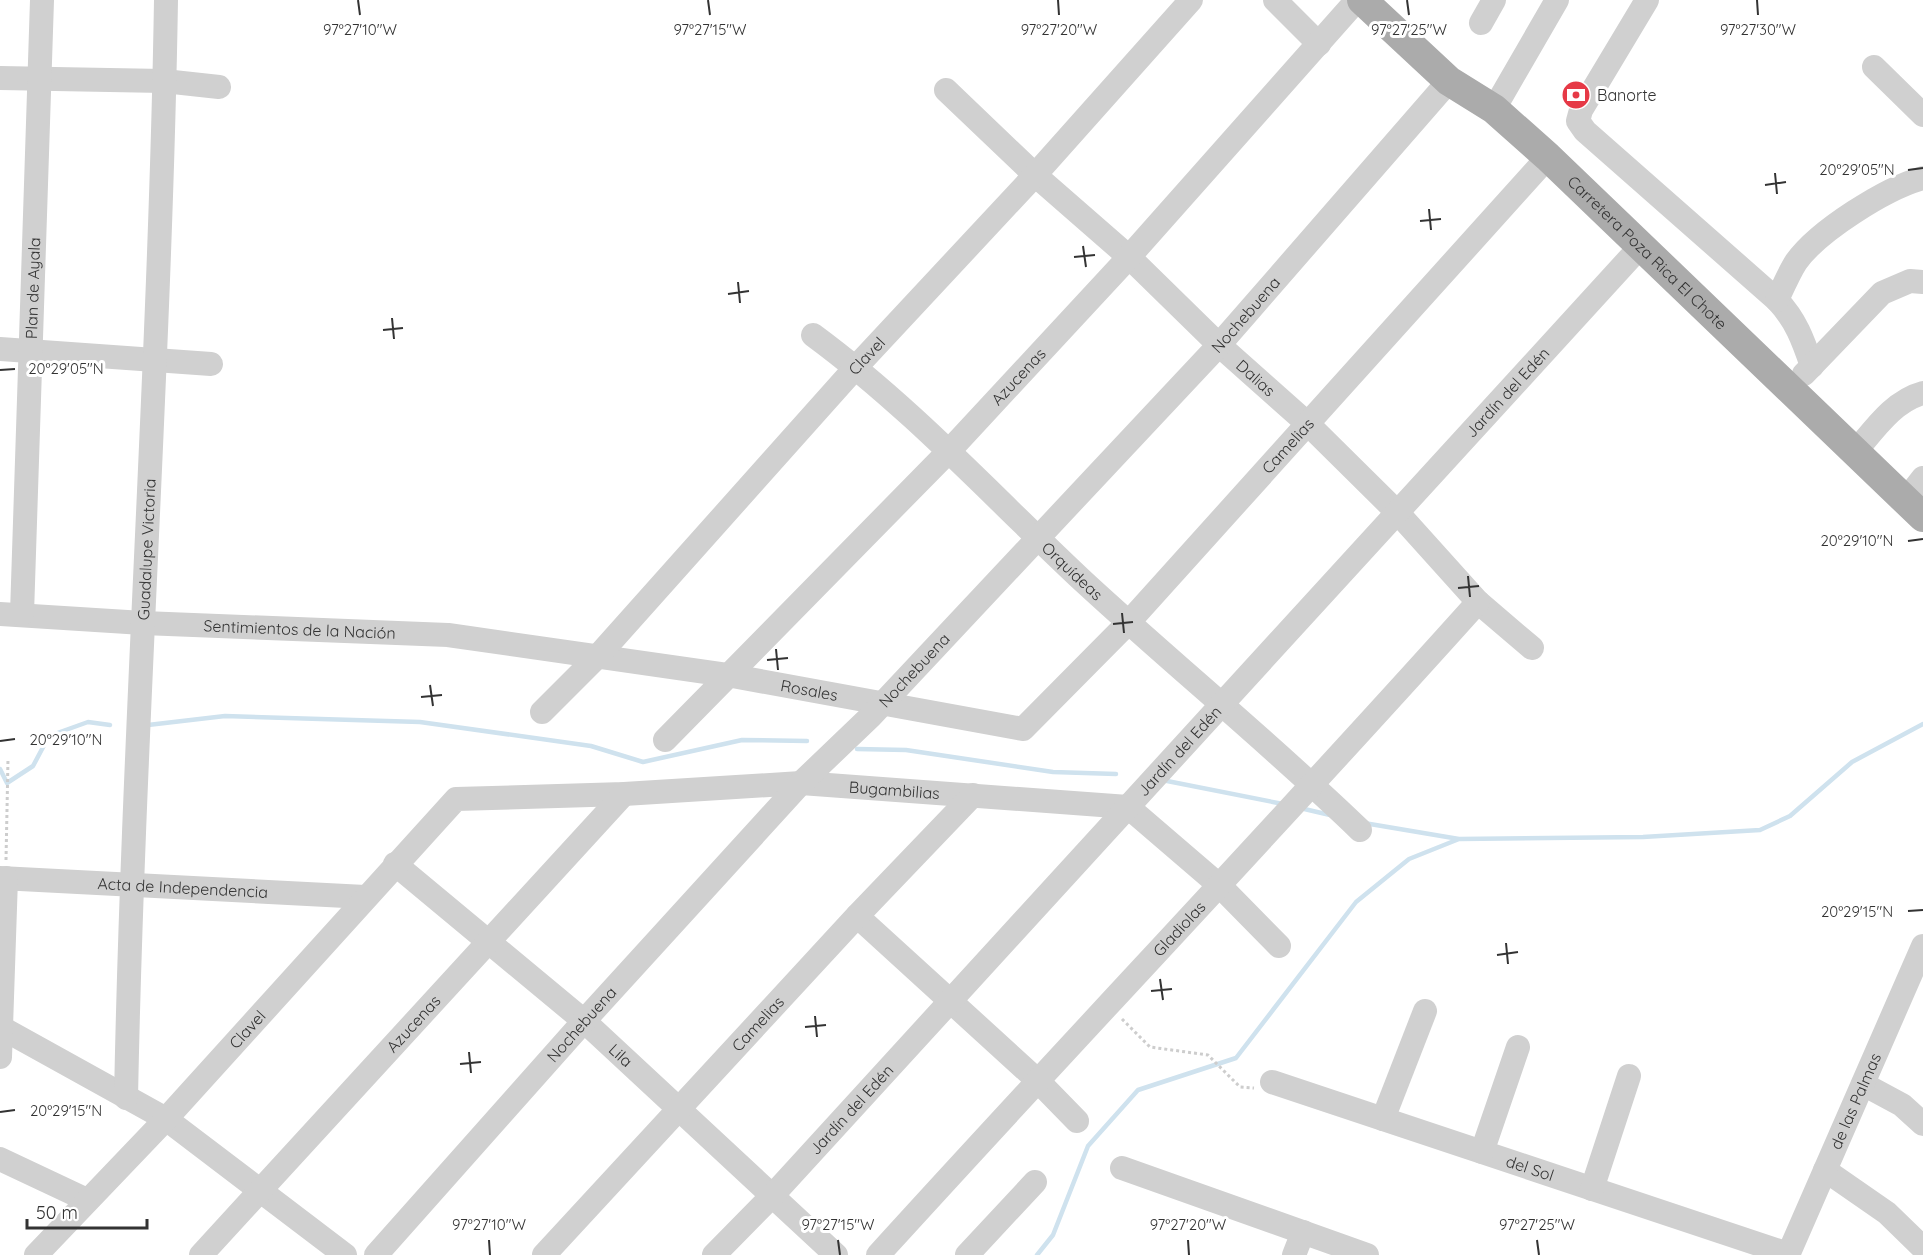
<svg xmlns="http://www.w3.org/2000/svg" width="1923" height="1255" font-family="Quicksand,sans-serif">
<rect width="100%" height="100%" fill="#fff"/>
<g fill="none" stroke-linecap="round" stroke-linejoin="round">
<!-- stream -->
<path stroke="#cfe2ee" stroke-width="4.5" d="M148 725 225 716 420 722 591 746 643 762 742 740 807 741
M857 749 906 750 1053 772 1116 774
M0 769 7 783 33 766 49 736 88 722 110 725
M1162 780 1283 804
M1300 808 1330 815
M1364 823 1459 839 1643 837 1760 830 1790 816 1852 762 1923 724
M1037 1255 1053 1235 1088 1146 1138 1090 1236 1058 1356 902 1409 859 1459 839"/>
<!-- path -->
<path stroke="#cdcdcd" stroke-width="3" stroke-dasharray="3 3" stroke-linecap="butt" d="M6 860 8 759
M1122 1019 1150 1047 1208 1055 1240 1087 1254 1088"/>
<!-- minor -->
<g stroke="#d0d0d0" stroke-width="24">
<path d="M1275 0 1319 44"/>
<path d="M1647 0 1581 110 1578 121 1585 131 1777 300C1796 320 1803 340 1812 366"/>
<path d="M1481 23 1494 0"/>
<path d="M1874 67 1923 115"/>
<path d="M0 78 164 81 219 87"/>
<path id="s1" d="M946 90 1035 175 1129 257 1219 345 1309 425 1397 512 1478 602 1532 648"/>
<path d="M1494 109 1557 0"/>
<path d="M1777 300C1783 287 1789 273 1796 262 1818 231 1886 188 1923 178"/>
<path id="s2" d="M813 335C912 408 994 498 1084 582 1175 666 1271 744 1360 830"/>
<path d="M0 349 211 364"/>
<path d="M1804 374 1882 293 1910 281 1923 282"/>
<path d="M1855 452C1874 430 1893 401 1923 393"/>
<path d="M1905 501 1923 478"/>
<path id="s3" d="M0 614 143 623 448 635 727 675 1023 729 1128 623 1548 157"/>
<path id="s4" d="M22 614 42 0"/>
<path id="s5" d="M542 712 598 656 856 367 1035 175 1191 0"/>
<path id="s6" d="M665 740 950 450 1129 257 1357 0"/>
<path id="s7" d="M395 864 584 1021 836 1255"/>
<path id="s8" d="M0 878 365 897"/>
<path d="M857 916 1037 1080 1077 1121"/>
<path d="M0 1027 166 1119 345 1255"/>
<path d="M0 1057 6 878"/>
<path id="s9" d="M1272 1082 1788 1254"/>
<path d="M1863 1084 1902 1105 1923 1124"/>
<path id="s10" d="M126 1098C133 732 160 366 166 0"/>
<path d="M1383 1119 1425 1011"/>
<path d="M1482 1152 1518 1047"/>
<path d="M0 1159 87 1200"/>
<path d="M1122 1168 1367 1255"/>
<path d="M1825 1170 1887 1213 1923 1248"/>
<path d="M1592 1189 1629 1076"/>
<path id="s11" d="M36 1255 166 1119 456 799 624 794 801 783 1128 807 1220 886 1279 946"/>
<path id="s12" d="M201 1255 624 794"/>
<path id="s13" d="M376 1255 584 1021 801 783 871 716 1219 345 1449 81"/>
<path id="s14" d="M544 1255 857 916 973 795"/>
<path id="s15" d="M714 1255 772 1196 1641 246"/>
<path id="s16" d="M878 1255C1077 1036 1281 822 1478 602"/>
<path d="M967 1255 1035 1182"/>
<path d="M1294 1255 1303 1232"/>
<path id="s17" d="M1788 1255 1923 946"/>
</g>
<!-- major -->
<path stroke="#ababab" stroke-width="30" id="s18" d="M1362 0 1449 81 1494 109 1548 157 1923 517"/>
</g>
<!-- ticks -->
<path fill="none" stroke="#333" stroke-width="2" d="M358 0 360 15M708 0 710 15M1058 0 1059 15M1407 0 1409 15M1757 0 1758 15M1908 170 1923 168M1775 173 1777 194M1765 185 1786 182M1429 209 1431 230M1420 221 1441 219M1083 246 1086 267M1074 257 1095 255M738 282 740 303M728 294 749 291M392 318 394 339M383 330 403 328M0 370 15 369M1908 541 1923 539M1468 576 1470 597M1458 588 1479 586M1122 613 1124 633M1113 624 1133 622M776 649 778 670M767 660 788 658M430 685 433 706M421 697 442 695M0 741 15 739M1908 911 1923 910M1506 943 1508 964M1497 955 1518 952M1160 979 1163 1000M1151 991 1172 989M815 1016 817 1037M805 1027 826 1025M469 1052 471 1073M460 1064 481 1062M0 1112 15 1110M489 1240 490 1255M838 1240 840 1255M1188 1240 1189 1255M1537 1240 1539 1255"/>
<!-- icons -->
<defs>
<g id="bank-disc" transform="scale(1.5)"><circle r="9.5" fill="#e63946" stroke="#fff"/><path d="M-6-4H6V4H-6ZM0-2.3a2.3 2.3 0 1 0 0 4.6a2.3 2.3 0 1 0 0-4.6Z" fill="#fff"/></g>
</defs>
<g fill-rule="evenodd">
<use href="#bank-disc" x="1576" y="95"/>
</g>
<g text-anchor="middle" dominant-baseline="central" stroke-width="6" stroke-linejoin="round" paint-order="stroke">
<!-- poi labels -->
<g font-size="16" fill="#333" stroke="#fff" text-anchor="start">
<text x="1597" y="95">Banorte</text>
</g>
<!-- street labels -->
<g font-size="16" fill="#333" stroke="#fff">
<text stroke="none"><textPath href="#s18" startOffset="382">Carretera Poza Rica El Chote</textPath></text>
<text stroke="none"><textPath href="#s4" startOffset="326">Plan de Ayala</textPath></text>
<text stroke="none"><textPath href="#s13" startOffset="1281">Nochebuena</textPath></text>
<text stroke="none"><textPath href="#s5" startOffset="482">Clavel</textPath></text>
<text stroke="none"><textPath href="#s6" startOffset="507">Azucenas</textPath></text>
<text stroke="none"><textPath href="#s1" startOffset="423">Dalias</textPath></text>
<text stroke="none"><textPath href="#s15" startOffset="1172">Jardín del Edén</textPath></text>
<text stroke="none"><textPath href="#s3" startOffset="1419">Camelias</textPath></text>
<text stroke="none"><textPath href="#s10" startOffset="549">Guadalupe Victoria</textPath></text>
<text stroke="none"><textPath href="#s2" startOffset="351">Orquídeas</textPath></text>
<text stroke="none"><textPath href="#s3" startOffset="300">Sentimientos de la Nación</textPath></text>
<text stroke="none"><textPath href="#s13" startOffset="795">Nochebuena</textPath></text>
<text stroke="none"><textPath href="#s3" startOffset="814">Rosales</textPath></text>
<text stroke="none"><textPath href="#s15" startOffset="686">Jardín del Edén</textPath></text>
<text stroke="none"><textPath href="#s11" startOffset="1059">Bugambilias</textPath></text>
<text stroke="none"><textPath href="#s8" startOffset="183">Acta de Independencia</textPath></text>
<text stroke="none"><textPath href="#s16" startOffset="444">Gladiolas</textPath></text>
<text stroke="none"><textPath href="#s12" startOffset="314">Azucenas</textPath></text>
<text stroke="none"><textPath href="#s13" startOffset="309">Nochebuena</textPath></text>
<text stroke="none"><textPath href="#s14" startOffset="315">Camelias</textPath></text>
<text stroke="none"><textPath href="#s11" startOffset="309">Clavel</textPath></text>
<text stroke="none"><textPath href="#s7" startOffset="296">Lila</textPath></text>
<text stroke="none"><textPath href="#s17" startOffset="168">de las Palmas</textPath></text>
<text stroke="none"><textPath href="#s15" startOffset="200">Jardín del Edén</textPath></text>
<text stroke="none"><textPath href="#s9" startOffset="272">del Sol</textPath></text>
</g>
</g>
<g font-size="15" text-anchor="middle" fill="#333" stroke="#fff" stroke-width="6" stroke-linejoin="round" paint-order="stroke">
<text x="360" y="35">97°27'10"W</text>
<text x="710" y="35">97°27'15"W</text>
<text x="1059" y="35">97°27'20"W</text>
<text x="1409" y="35">97°27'25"W</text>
<text x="1758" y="35">97°27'30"W</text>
<text x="1857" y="175">20°29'05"N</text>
<text x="66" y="374">20°29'05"N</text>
<text x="1857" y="546">20°29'10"N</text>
<text x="66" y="745">20°29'10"N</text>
<text x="1857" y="917">20°29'15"N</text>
<text x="66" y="1116">20°29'15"N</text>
<text x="489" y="1230">97°27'10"W</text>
<text x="838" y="1230">97°27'15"W</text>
<text x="1188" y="1230">97°27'20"W</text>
<text x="1537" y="1230">97°27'25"W</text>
</g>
<!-- scale -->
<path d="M27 1219v9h120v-9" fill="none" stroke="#333333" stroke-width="3"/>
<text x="36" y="1219" font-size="18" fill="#333333" stroke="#ffffff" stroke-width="4.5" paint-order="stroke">50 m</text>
</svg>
